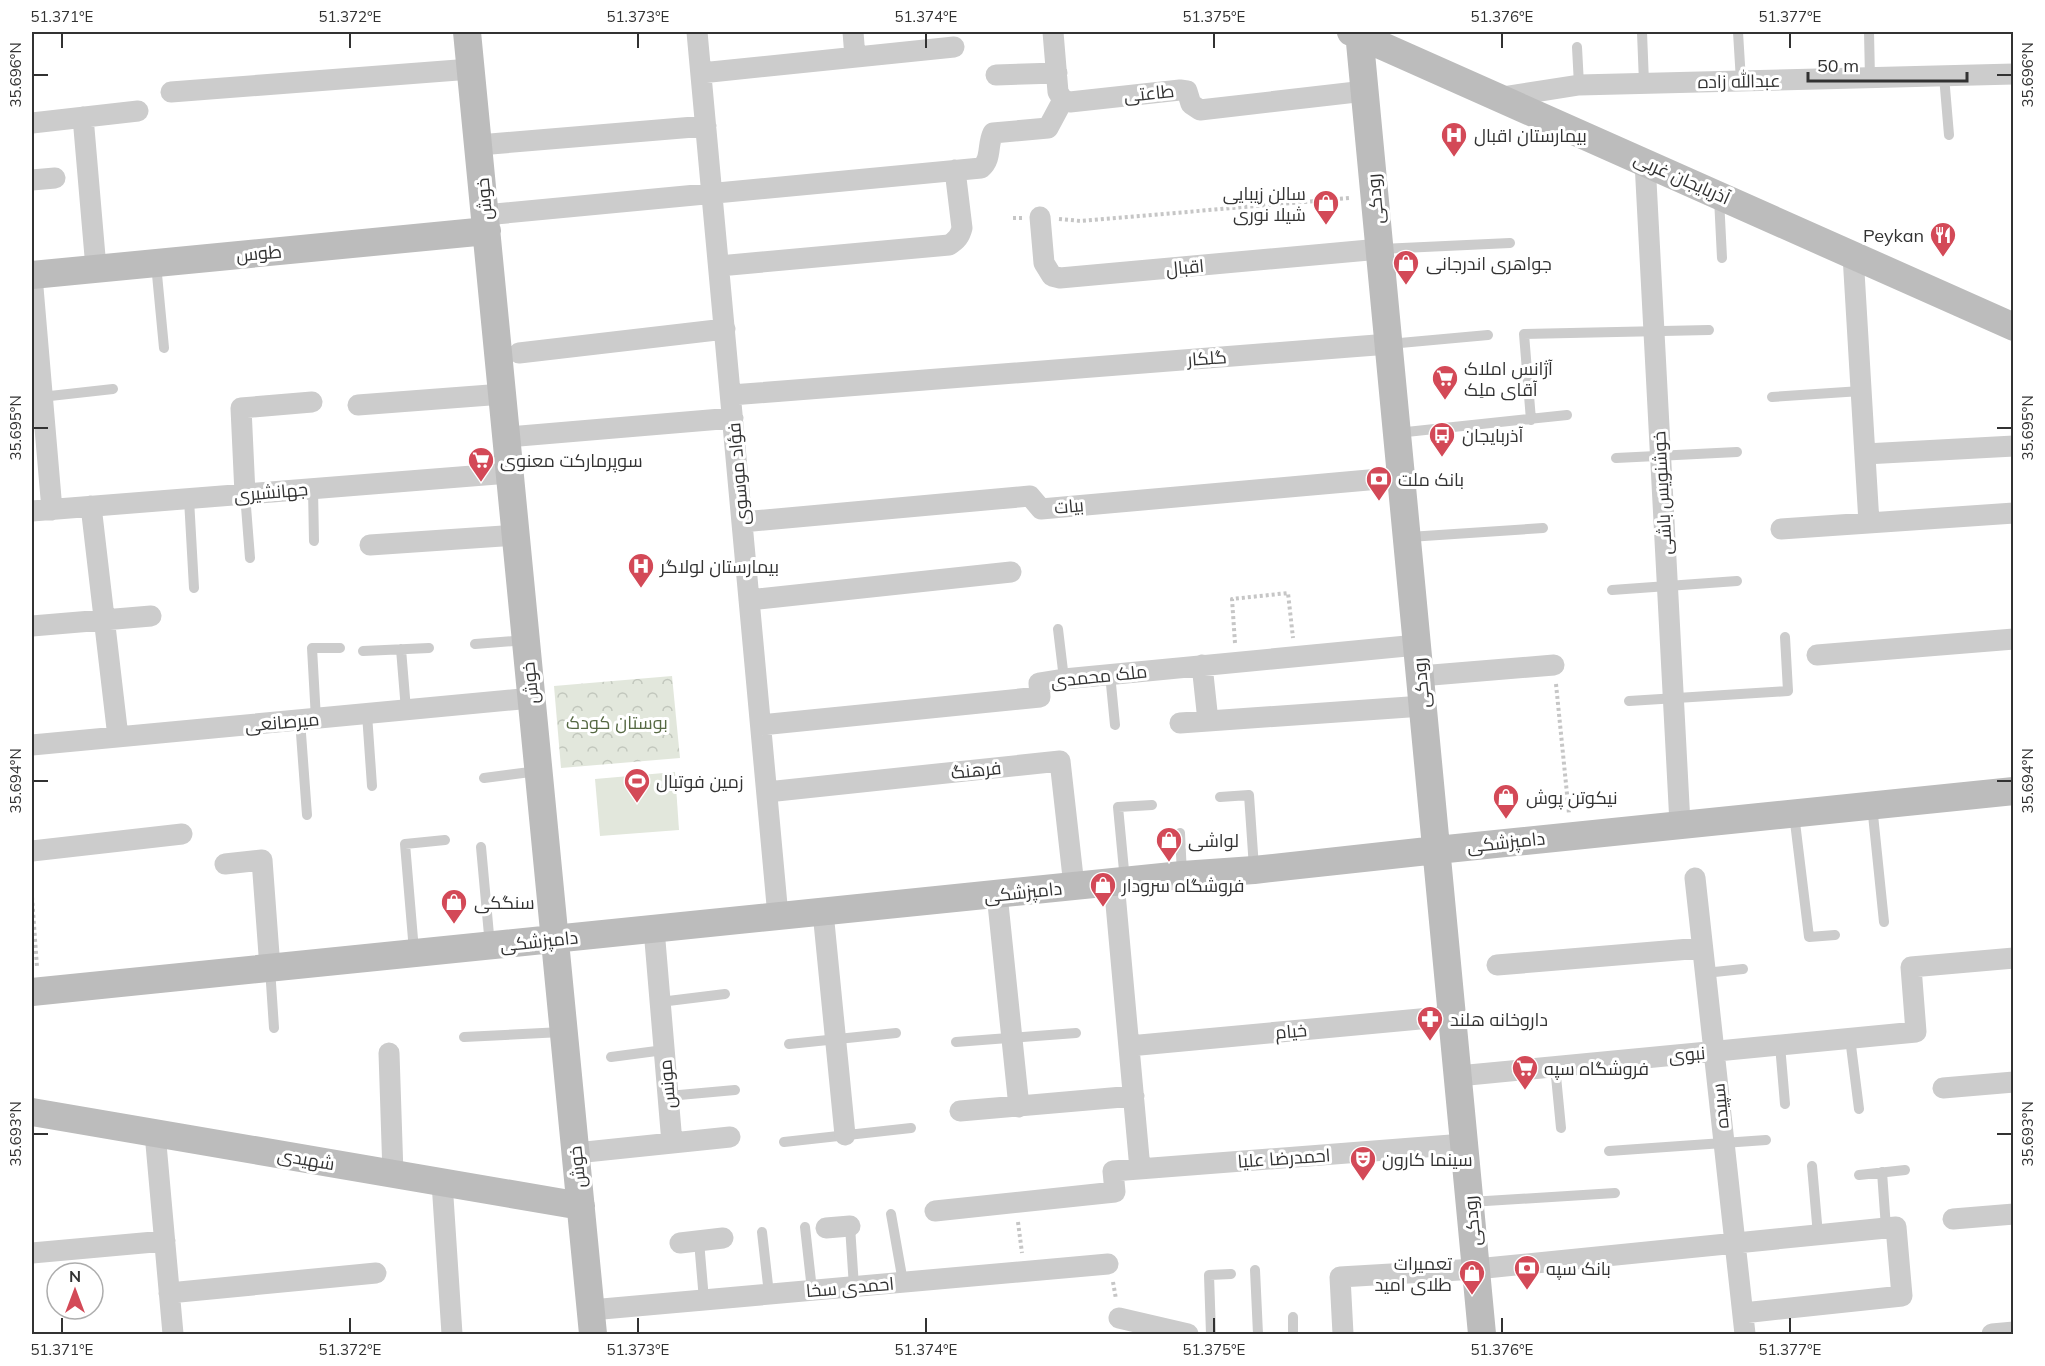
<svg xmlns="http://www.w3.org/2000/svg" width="2045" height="1366" font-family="Mulish,Cairo,sans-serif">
<defs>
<pattern id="forest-crowns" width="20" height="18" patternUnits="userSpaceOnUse" patternTransform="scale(1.5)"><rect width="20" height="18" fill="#e2e7dc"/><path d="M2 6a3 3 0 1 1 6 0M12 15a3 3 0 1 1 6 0" fill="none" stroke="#c2c7bd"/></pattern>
</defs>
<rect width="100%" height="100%" fill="#fff"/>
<!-- forest -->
<path fill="url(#forest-crowns)" d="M672 676 680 758 561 768 554 686Z"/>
<!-- garden -->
<path fill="#e2e7dc" d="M675 772 679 830 600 836 595 779Z"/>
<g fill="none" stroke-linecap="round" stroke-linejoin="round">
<!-- path -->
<path stroke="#c6c6c6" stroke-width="4" stroke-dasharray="3 3" stroke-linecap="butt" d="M1013 218H1022
M1059 219 1081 221 1350 198
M1235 643 1232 599 1288 593 1293 638
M1556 684 1569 814
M32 897 37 967
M1018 1222 1022 1253
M1113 1282 1116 1299"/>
<!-- lane -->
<path stroke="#ccc" stroke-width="10" d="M1642 32 1644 83
M1738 32 1741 81
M1869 32 1870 78
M1577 47 1579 85
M1944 76 1949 135
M1719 198 1722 258
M1381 249 1510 243
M156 264 164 348
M1389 344 1488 335
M1772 397 1861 391
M32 398 113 389
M1531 420 1524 334 1709 330
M1397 433 1567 415
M1616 458 1737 452
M313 488 314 541
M245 494 250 558
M189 499 194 588
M1409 537 1543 528
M1612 590 1737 581
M1058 629 1064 679
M475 644 526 640
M401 649 406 710
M363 651 429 648
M1110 674 1115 725
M1629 701 1788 691 1785 637
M367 714 372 786
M316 719 312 648H340
M300 720 307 815
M484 778 538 771
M1220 797 1249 795 1254 868
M1872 805 1884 922
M1794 814 1809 937 1835 935
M1180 833 1182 875
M481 847 490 946
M1125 881 1118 807 1152 805
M414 951 405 844 445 840
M270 968 274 1028
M1705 973 1743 969
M660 1002 725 994
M464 1037 562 1032
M1850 1038 1859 1109
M956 1042 1076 1033
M789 1044 896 1033
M1780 1045 1785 1104
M611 1057 664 1050
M1555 1066 1561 1128
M668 1096 735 1090
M784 1142 911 1128
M1609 1151 1766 1140
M1812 1166 1818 1235
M1882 1172 1886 1228
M1859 1175 1905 1170
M1470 1202 1615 1193
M891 1214 903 1282
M850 1226 854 1287
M805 1227 812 1290
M762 1232 769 1294
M699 1241 704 1300
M1255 1270 1258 1334
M1293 1317V1334
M1211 1334 1209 1275 1231 1274"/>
<!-- street -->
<path stroke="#ccc" stroke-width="21" d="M697 32 778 916
M853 32 855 57
M1053 32 1058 92 1063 100
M701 73 954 47
M996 75 1057 73
M171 92 471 69
M1502 97 1579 85 2014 74
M1063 100 1070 102 1180 90 1187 91 1191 104 1200 110 1365 91
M83 117 96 268
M32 123 138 111
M479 145 706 126
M1645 162 1680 824
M32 180 55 178
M485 215 981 168C992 159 987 145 993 133L1048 128 1063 100
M1040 217 1044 263 1052 276 1060 278 1380 249
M1853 255 1869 523
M719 266 949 245C957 240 960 236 962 228L955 170
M32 276 52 510
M519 353 725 329
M731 395 1389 344
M358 405 503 394
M507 437 733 418
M1865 454 2014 446
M245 494 241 408 312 402
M91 506 118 737
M32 511 510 473
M742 522 1030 496 1041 509 1402 477
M1781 529 2014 513
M370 545 516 535
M749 600 1011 572
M32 626 151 616
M1817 655 2014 639
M1202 665 1208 721
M1420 676 1554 665
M1180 723 1423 706
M761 725 1040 697 1039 683 1064 679 1417 645
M32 745 532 698
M767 792 1060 761 1074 886
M32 851 182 834
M225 864 262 860 270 968
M1695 878 1745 1334
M1114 882 1140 1169
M997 894 1019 1107
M823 912 845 1135
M654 929 672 1143
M1497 965 1702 948
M1129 1046 1452 1016
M389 1053 393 1174
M1458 1076 1916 1032 1911 967 2014 958
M1943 1088 2014 1082
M960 1111 1134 1096
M155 1133 173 1334
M576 1153 730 1137
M442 1182 452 1334
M935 1211 1115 1192 1113 1171 1464 1144
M1953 1219 2014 1214
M826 1228 850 1226
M680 1243 723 1238
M32 1253 165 1241
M169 1293 376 1273
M591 1310 1108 1264
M1119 1318 1188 1334
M1343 1334 1340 1277 1476 1269 1896 1227 1902 1296 1743 1313
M1992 1334 2014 1332"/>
<!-- secondary -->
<path stroke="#bcbcbc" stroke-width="28" d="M467 32 593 1334
M1351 32 2014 327
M1359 32 1482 1334
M32 275 487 231
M32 992 1182 875 1254 870 1437 850 2014 791
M32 1112 581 1206"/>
</g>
<!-- ticks -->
<path fill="none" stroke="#323232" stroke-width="2" d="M62 33V48M350 33V48M638 33V48M926 33V48M1214 33V48M1502 33V48M1790 33V48M33 75H48M1997 75H2012M33 428H48M1997 428H2012M33 781H48M1997 781H2012M33 1134H48M1997 1134H2012M62 1318V1333M350 1318V1333M638 1318V1333M926 1318V1333M1214 1318V1333M1502 1318V1333M1790 1318V1333"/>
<!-- icons -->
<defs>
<g id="hospital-pin" transform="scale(1.35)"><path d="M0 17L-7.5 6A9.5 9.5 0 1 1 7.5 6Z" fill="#d34957" stroke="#fff"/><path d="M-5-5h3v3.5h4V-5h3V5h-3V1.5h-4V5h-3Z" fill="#fff"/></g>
<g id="shop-pin" transform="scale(1.35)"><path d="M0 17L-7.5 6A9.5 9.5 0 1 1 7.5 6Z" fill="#d34957" stroke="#fff"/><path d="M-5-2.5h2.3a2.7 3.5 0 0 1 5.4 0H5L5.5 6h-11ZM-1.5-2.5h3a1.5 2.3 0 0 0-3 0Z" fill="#fff"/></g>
<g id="restaurant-pin" transform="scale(1.35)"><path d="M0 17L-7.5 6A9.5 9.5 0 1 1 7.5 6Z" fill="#d34957" stroke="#fff"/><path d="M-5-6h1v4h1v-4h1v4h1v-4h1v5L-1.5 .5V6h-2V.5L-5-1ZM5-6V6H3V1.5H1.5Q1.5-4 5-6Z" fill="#fff"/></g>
<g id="supermarket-pin" transform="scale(1.35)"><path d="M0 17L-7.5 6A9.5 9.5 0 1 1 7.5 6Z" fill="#d34957" stroke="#fff"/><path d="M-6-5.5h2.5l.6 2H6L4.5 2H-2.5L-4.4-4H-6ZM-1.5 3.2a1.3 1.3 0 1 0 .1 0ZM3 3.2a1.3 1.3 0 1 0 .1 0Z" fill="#fff"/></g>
<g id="bus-pin" transform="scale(1.35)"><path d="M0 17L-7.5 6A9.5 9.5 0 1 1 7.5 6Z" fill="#d34957" stroke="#fff"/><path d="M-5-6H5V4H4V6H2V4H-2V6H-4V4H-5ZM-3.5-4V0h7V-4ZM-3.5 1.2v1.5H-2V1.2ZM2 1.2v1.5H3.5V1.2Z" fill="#fff"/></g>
<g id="bank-pin" transform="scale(1.35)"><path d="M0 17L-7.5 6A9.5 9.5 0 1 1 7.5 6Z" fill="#d34957" stroke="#fff"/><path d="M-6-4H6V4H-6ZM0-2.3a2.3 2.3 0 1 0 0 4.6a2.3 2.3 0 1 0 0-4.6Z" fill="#fff"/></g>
<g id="stadium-pin" transform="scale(1.35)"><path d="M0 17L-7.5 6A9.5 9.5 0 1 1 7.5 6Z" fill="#d34957" stroke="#fff"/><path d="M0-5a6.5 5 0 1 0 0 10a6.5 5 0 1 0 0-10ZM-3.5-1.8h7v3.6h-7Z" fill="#fff"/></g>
<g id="pharmacy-pin" transform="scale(1.35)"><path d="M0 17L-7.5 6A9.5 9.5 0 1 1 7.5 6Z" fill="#d34957" stroke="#fff"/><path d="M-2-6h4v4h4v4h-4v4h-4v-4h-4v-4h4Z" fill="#fff"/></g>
<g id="theatre-pin" transform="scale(1.35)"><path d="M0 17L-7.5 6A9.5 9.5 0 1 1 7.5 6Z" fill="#d34957" stroke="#fff"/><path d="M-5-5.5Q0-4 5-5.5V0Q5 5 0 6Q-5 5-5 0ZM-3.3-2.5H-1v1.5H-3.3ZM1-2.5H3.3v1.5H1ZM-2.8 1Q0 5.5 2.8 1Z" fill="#fff"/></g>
</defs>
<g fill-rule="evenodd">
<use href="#hospital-pin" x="1454" y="135"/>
<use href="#shop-pin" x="1326" y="203"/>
<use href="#restaurant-pin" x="1943" y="235"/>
<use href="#shop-pin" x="1406" y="263"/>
<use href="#supermarket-pin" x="1445" y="378"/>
<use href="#bus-pin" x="1442" y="435"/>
<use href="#supermarket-pin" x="481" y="460"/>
<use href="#bank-pin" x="1379" y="479"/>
<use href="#hospital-pin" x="641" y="566"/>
<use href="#stadium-pin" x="637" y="781"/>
<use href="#shop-pin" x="1506" y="797"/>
<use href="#shop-pin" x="1169" y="840"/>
<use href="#shop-pin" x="1103" y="885"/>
<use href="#shop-pin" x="454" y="902"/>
<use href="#pharmacy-pin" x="1430" y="1019"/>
<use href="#supermarket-pin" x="1525" y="1068"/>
<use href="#theatre-pin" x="1363" y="1159"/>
<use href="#bank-pin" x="1527" y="1268"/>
<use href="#shop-pin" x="1472" y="1273"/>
</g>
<g text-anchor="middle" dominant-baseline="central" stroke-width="6" stroke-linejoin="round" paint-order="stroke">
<!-- street labels -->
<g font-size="18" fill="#323232" stroke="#fff">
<text transform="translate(1739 81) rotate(-1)">عبدالله زاده</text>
<text transform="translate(1149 93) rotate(-6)">طاعتی</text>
<text transform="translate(1682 178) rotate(24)">آذربایجان غربی</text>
<text transform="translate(484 199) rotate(-95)">خوش</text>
<text transform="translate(1375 199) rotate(-95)">رودکی</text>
<text transform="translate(259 253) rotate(-5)">طوس</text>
<text transform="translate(1185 267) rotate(-5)">اقبال</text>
<text transform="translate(1207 358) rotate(-4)">گلکار</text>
<text transform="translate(738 474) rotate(-95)">فؤاد موسوی</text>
<text transform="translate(271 492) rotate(-5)">جهانشیری</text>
<text transform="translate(1662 493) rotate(-93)">خوشنویس باشی</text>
<text transform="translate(1069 506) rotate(-5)">بیات</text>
<text transform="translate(1099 676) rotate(-6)">ملک محمدی</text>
<text transform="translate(530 683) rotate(-96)">خوش</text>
<text transform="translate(1421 683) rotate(-95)">رودکی</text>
<text transform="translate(282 722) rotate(-5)">میرصانعی</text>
<text transform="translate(976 770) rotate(-6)">فرهنگ</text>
<text transform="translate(1506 842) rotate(-6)">دامپزشکی</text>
<text transform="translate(1023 892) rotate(-6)">دامپزشکی</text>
<text transform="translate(539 941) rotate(-6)">دامپزشکی</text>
<text transform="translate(1291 1031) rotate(-5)">خیام</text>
<text transform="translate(1687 1054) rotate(-5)">نبوی</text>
<text transform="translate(667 1084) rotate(-95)">مونس</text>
<text transform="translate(1720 1106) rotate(-96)">سپیده</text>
<text transform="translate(1284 1158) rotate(-4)">احمدرضا علیا</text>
<text transform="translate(306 1159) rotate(10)">شهیدی</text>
<text transform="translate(577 1167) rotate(-96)">خوش</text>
<text transform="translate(1472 1221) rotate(-95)">رودکی</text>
<text transform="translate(850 1287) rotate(-5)">احمدی سخا</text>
</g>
<!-- poi labels -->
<g font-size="18" fill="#323232" stroke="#fff" text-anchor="start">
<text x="1474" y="135">بیمارستان اقبال</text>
<text x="1306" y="193" text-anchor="end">سالن زیبایی<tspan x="1306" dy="21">شیلا نوری</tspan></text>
<text x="1924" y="235" text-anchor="end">Peykan</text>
<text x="1426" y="263">جواهری اندرجانی</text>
<text x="1464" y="368">آژانس املاک<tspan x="1464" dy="21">آقای ملِک</tspan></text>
<text x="1462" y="435">آذربایجان</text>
<text x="500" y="460">سوپرمارکت معنوی</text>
<text x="1398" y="479">بانک ملت</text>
<text x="660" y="566">بیمارستان لولاگر</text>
<text x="656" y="781">زمین فوتبال</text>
<text x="1526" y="797">نیکوتن پوش</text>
<text x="1188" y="840">لواشی</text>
<text x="1122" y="885">فروشگاه سرودار</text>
<text x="474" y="902">سنگکی</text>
<text x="1450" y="1019">داروخانه هلند</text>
<text x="1544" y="1068">فروشگاه سپه</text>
<text x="1382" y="1159">سینما کارون</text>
<text x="1452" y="1263" text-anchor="end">تعمیرات<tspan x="1452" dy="21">طلای امید</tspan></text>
<text x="1546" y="1268">بانک سپه</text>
</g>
<!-- park labels -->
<g font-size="18" fill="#566943" stroke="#fff">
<text x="617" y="722">بوستان کودک</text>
</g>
</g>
<!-- border -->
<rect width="2045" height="1366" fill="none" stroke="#ffffff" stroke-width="66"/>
<!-- north arrow -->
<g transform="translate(75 1291)"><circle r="28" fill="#ffffff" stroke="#adadad" stroke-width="1.5"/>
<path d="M0-4.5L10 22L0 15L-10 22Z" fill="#d34957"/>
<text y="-9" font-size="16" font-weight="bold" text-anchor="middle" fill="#323232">N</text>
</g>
<!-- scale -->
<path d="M1808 72v9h159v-9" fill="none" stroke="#323232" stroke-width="3"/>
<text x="1817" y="72" font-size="18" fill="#323232" stroke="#ffffff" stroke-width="4.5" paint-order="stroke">50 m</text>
<rect x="33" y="33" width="1979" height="1300" fill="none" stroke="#323232" stroke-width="2"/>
<g font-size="15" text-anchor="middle" fill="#323232">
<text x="62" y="22">51.371°E</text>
<text x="350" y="22">51.372°E</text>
<text x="638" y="22">51.373°E</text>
<text x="926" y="22">51.374°E</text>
<text x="1214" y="22">51.375°E</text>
<text x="1502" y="22">51.376°E</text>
<text x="1790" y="22">51.377°E</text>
<text transform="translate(16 75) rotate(-90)" y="5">35.696°N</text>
<text transform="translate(2028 75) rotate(-90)" y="5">35.696°N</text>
<text transform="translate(16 428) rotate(-90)" y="5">35.695°N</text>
<text transform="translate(2028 428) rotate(-90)" y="5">35.695°N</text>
<text transform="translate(16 781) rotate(-90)" y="5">35.694°N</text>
<text transform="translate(2028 781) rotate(-90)" y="5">35.694°N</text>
<text transform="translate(16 1134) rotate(-90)" y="5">35.693°N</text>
<text transform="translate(2028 1134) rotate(-90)" y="5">35.693°N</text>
<text x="62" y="1355">51.371°E</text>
<text x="350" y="1355">51.372°E</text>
<text x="638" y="1355">51.373°E</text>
<text x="926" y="1355">51.374°E</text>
<text x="1214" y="1355">51.375°E</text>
<text x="1502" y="1355">51.376°E</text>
<text x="1790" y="1355">51.377°E</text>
</g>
</svg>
